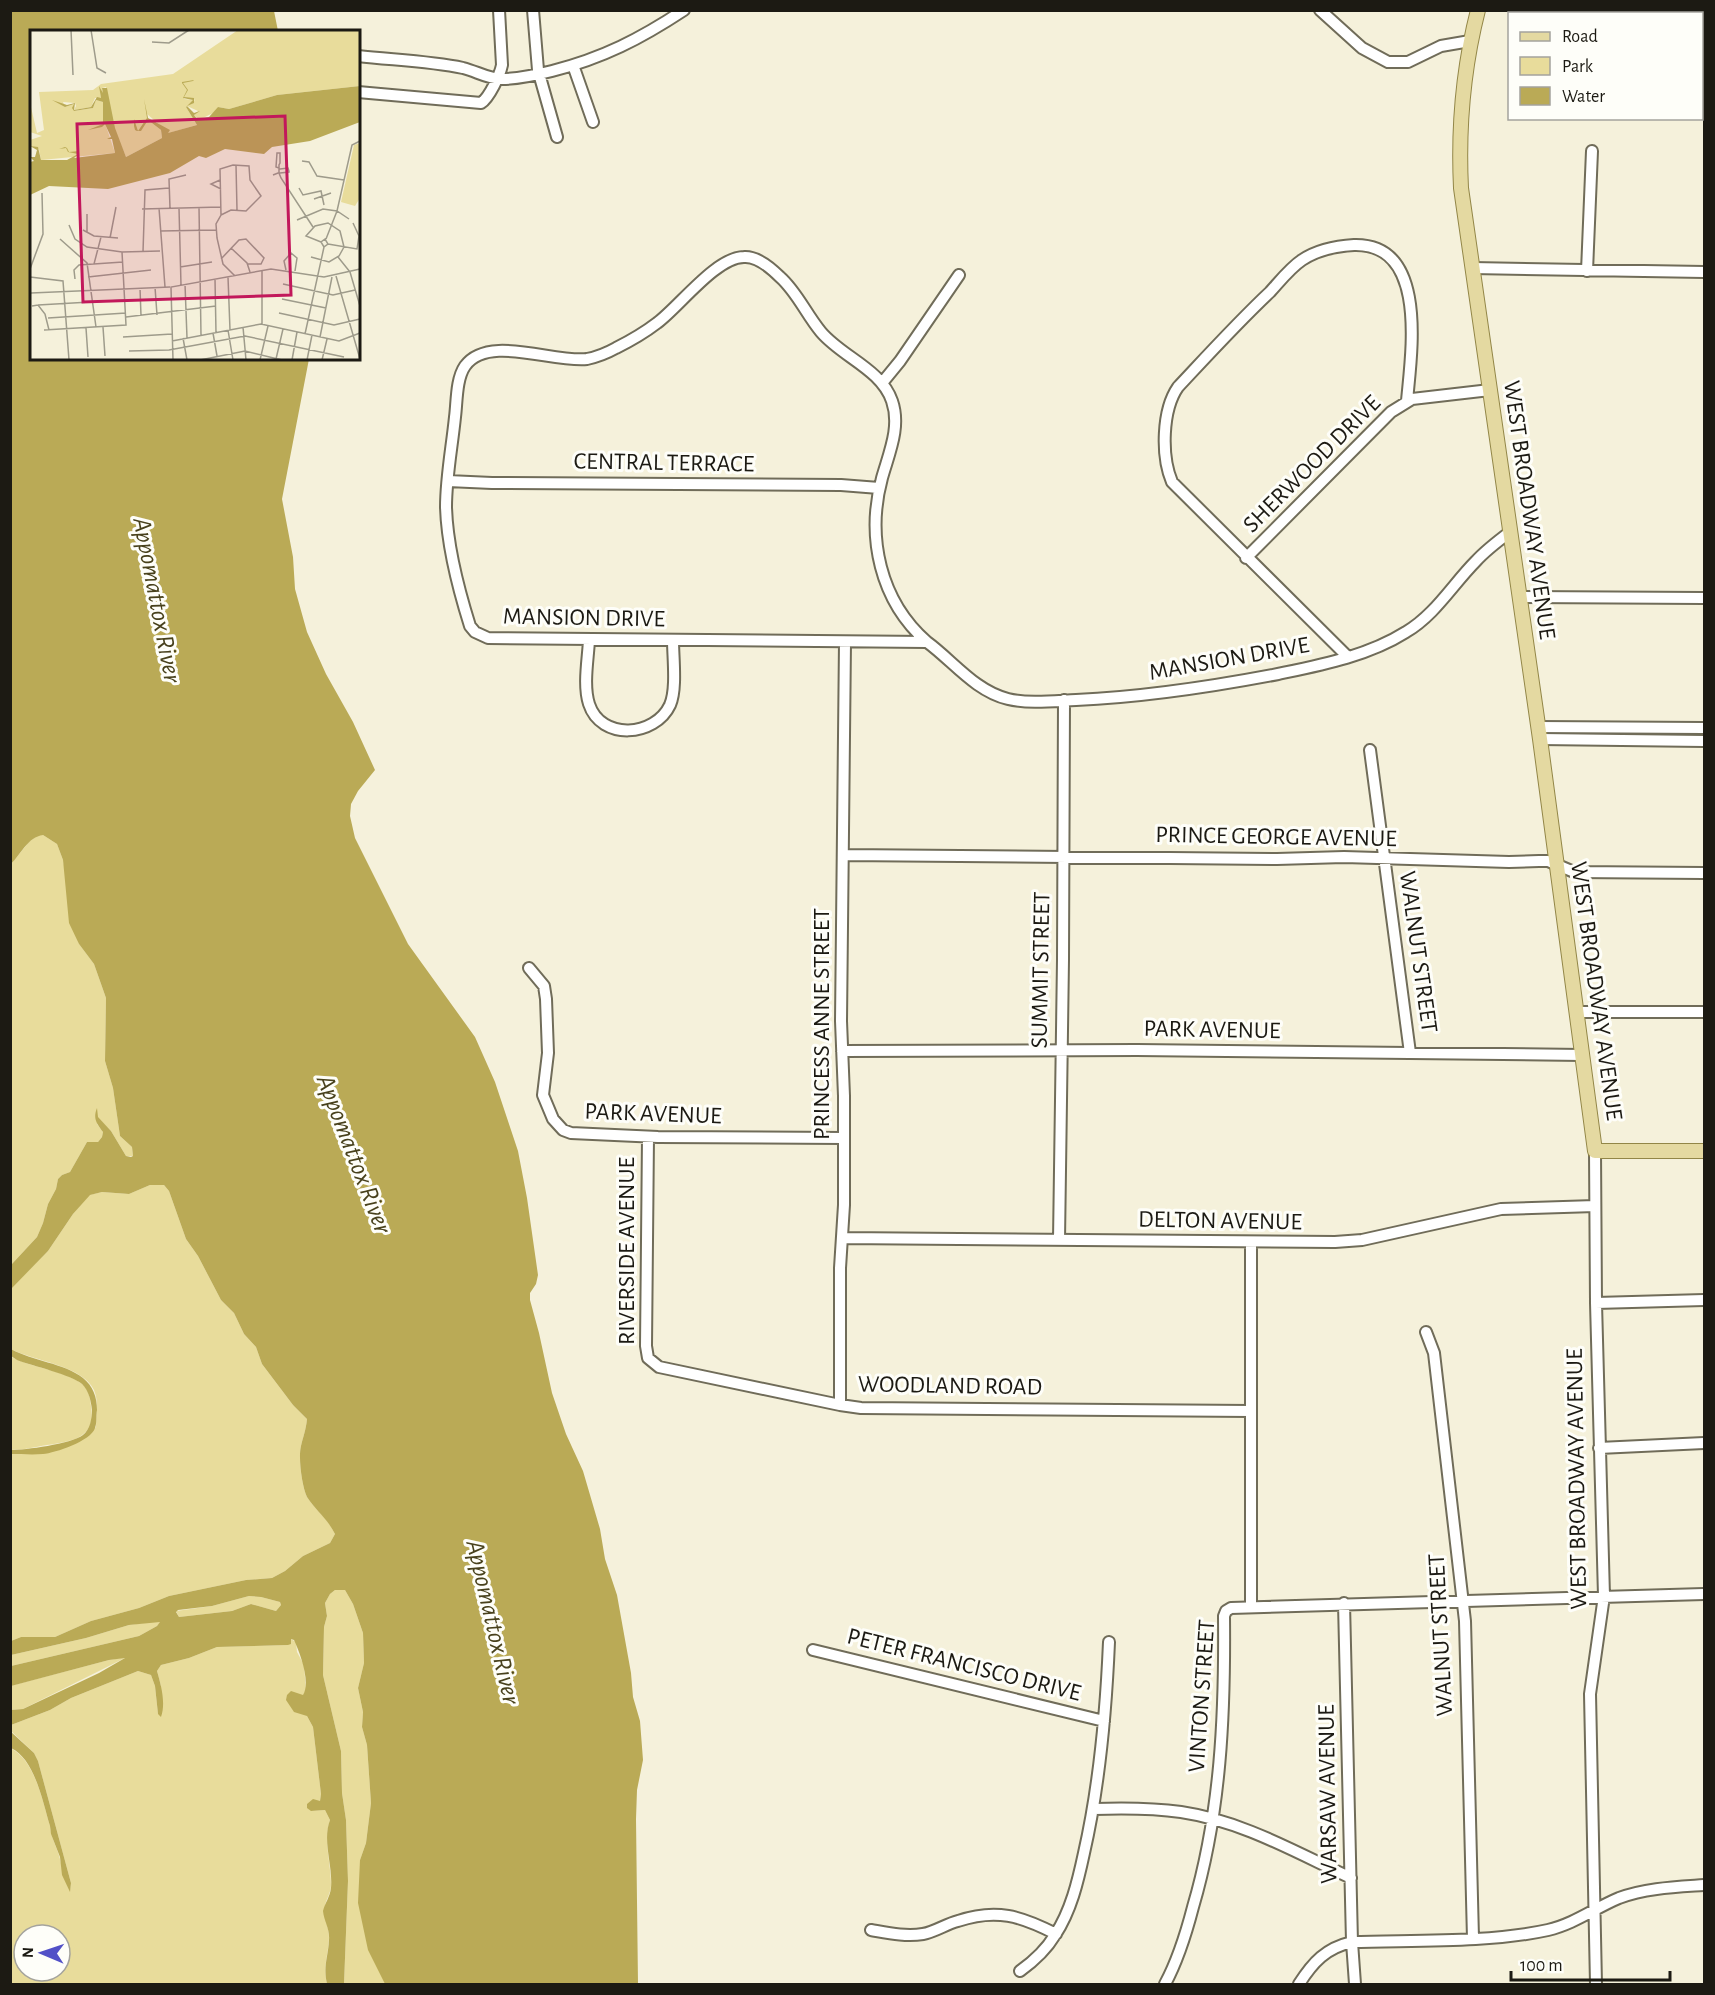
<svg xmlns="http://www.w3.org/2000/svg" width="1715" height="1995" font-family="'Alegreya Sans',sans-serif">
<rect width="100%" height="100%" fill="#f5f1db"/>
<!-- green -->
<path fill="#e8dc9b" fill-rule="evenodd" d="M38 835H43L57 844 63 860 79 944 94 964 106 998 105 1061 113 1088 120 1136 132 1147 133 1156H126L111 1131 97 1117V1110V1124L103 1132 102 1137 98 1142H87L70 1172 62 1175 58 1179 56 1189 48 1204 43 1223 37 1237 11 1265V864L29 842Z
M150 1185H164L169 1191 186 1239 198 1256 221 1300 234 1313 244 1334 256 1347 262 1364 293 1405 307 1419C306 1430 303 1437 301 1446 298 1457 302 1487 307 1497 317 1512 327 1517 335 1534L330 1543 303 1556 285 1571 272 1578 246 1580 169 1596 139 1608 91 1621 55 1637H21L11 1641V1454C49 1454 66 1453 96 1427 96 1415 99 1402 94 1390 82 1365 33 1361 11 1349L10 1289 48 1251 73 1214 89 1195 102 1192 129 1194Z
M10 1356C30 1368 69 1371 83 1385 89 1391 90 1398 91 1406 96 1439 72 1441 47 1445 34 1447 24 1450 11 1450Z
M335 1590H345L353 1604 363 1633 364 1663 358 1688 363 1712 362 1727 367 1745 371 1803 366 1843 360 1860 385 1984H344L348 1881 346 1820 342 1793 341 1751 323 1675 324 1627 327 1616 325 1603 330 1594Z
M249 1596 261 1597 280 1602 281 1605 276 1611 251 1604 232 1611 179 1617 176 1611 212 1606Z
M158 1621 161 1622 157 1626 139 1636 11 1666V1655L86 1638 129 1625Z
M291 1639 296 1642 297 1652 304 1665 306 1691 303 1696 307 1716 313 1727 321 1794 320 1802 311 1811 325 1810 330 1820C323 1840 331 1863 331 1885 331 1893 326 1899 325 1906 324 1918 329 1927 329 1938 328 1957 323 1965 327 1984H11L10 1748C35 1759 43 1803 50 1826 51 1838 57 1847 60 1859 63 1871 64 1880 70 1890L71 1883 38 1761 34 1753 11 1731V1725L50 1710 71 1698 138 1671 151 1675 155 1686 158 1714 161 1686 157 1671 161 1665 189 1658 217 1647 288 1645ZM24 1935H60V1971H24Z
M127 1657 23 1709 11 1710 10 1686 109 1660Z"/>
<!-- water -->
<path fill="#baaa56" fill-rule="evenodd" d="M11 10 274 11 278 31 32 32V358L309 359 282 499 293 557 295 589 307 632 326 674 353 722 375 770 358 791 351 804 350 816 355 838 408 944 475 1037 495 1082 518 1151 527 1198 538 1275 536 1284 530 1293V1300L539 1333 552 1393 566 1434 583 1471 600 1529 605 1559 617 1595 631 1673 633 1697 640 1721 643 1760 637 1790 636 1819 638 1984H385L368 1950 358 1903 360 1860 366 1843 371 1803 367 1745 362 1727 363 1712 358 1688 364 1663 363 1633 353 1604 345 1590H335L330 1594 325 1603 327 1616 324 1627 323 1675 341 1751 342 1793 346 1820 348 1881 344 1984H327C323 1966 328 1958 329 1940 330 1929 324 1921 323 1911 325 1903 330 1897 331 1888 333 1865 322 1841 330 1820L325 1810 311 1811 307 1808V1804L313 1799 320 1801 321 1794 313 1727 307 1716 294 1712 286 1700 287 1695 291 1691 303 1695C311 1682 300 1653 294 1640L291 1639V1644L288 1645 217 1647 189 1658 161 1665 157 1671C161 1685 166 1703 161 1717L158 1714 155 1686 151 1675 138 1671 71 1698 50 1710 11 1725V1710L23 1709 99 1673 125 1658 109 1660 11 1686V1666L139 1636 157 1626 160 1622 129 1625 86 1638 11 1655V1641L21 1637H55L91 1621 139 1608 169 1596 246 1580 272 1578 285 1571 303 1556 330 1543 335 1534C327 1518 316 1511 307 1497 302 1487 298 1457 301 1446 303 1437 306 1430 307 1419L293 1405 262 1364 256 1347 244 1334 234 1313 221 1300 198 1256 186 1239 169 1191 164 1185H150L129 1194 102 1192 90 1195 73 1214 48 1251 11 1289V1265L37 1237 43 1223 48 1204 56 1189 58 1179 62 1175 70 1172 87 1142H98L102 1137 103 1132C96 1123 93 1118 97 1108L98 1117 111 1131 126 1156 131 1157 133 1156 132 1147 120 1136 113 1088 105 1061 106 998 94 964 79 944 69 923 63 860 57 844 43 835C28 837 21 854 11 864ZM249 1596 261 1597 280 1602 281 1605 276 1611 251 1604 232 1611 179 1617 176 1612 178 1610 212 1606Z
M11 1349C32 1361 64 1363 83 1378 93 1386 97 1397 97 1410 96 1416 97 1423 95 1428 91 1441 55 1453 43 1454 32 1455 21 1454 11 1454V1450C25 1450 71 1444 83 1435 90 1430 92 1418 92 1410 91 1401 89 1391 82 1384 72 1375 33 1366 17 1360L11 1356Z
M10 1731 34 1753 38 1761 71 1883 70 1892 62 1875 60 1857 51 1834 50 1826C43 1803 35 1759 11 1748Z"/>
<g fill="none" stroke-linecap="round" stroke-linejoin="round">
<!-- minor casing -->
<g stroke="#706c59" stroke-width="14">
<path id="minor" d="M533 10 538 70 557 137
M1320 10 1362 48 1388 62H1408L1441 46 1470 41
M1624 14 1625 10
M358 56C393 60 429 61 463 68 476 71 488 79 502 79 519 79 536 75 552 71 603 58 640 39 684 10
M573 65 593 122
M358 92 481 103C489 98 500 75 502 65L499 10
M1472 268 1704 272
M1587 271 1592 151
M882 383 900 361 959 275
M448 481 492 483 841 485 879 488
M1246 558 1391 412 1412 399 1490 390
M1519 597 1704 598
M589 640C588 660 583 685 589 704 601 741 655 737 670 705 677 689 673 658 673 640
M927 642C880 601 866 537 882 478 889 453 901 427 892 401 881 369 842 357 821 332 806 314 797 292 780 277 771 268 757 256 744 257 716 257 679 307 657 323 644 333 630 341 616 348 607 353 597 357 587 359 553 363 488 334 465 366 456 379 457 402 455 417 452 447 446 477 446 507 447 543 459 591 470 626L475 632 488 638 927 642C953 661 975 691 1008 699 1029 704 1054 701 1076 700 1144 697 1210 687 1278 674 1321 665 1368 656 1406 632 1435 615 1453 584 1476 561 1486 550 1498 541 1510 532
M1348 657 1172 482C1161 456 1162 410 1178 387 1208 355 1238 322 1270 292 1280 281 1290 268 1302 260 1317 250 1337 246 1354 245 1429 243 1411 355 1407 401
M1538 727 1704 728
M1540 739 1704 741
M1370 750 1410 1053
M844 855 1277 859 1344 857 1509 862 1539 861H1548L1574 872 1704 873
M529 968 544 986 546 999 548 1053 543 1095 553 1119 563 1130 571 1133 658 1137 844 1138
M1576 1012H1704
M842 1051 1137 1050 1582 1055
M648 1137 646 1346 648 1358 659 1367 840 1405 861 1408 1251 1411
M1595 1151 1596 1303 1604 1596 1590 1694 1596 1984
M842 1238 1335 1242 1362 1240 1501 1209 1595 1206
M1059 1240 1063 960 1064 700
M1596 1303 1704 1300
M1426 1332 1434 1353 1465 1621 1473 1938
M840 1405V1268L844 1205V1096L841 1021 845 642
M1599 1448 1704 1443
M1344 1603 1352 1942 1355 1984
M1251 1607V1242
M813 1650 1104 1721
M1094 1809C1123 1808 1152 1808 1181 1812 1242 1821 1295 1852 1351 1878
M871 1930C888 1933 906 1937 923 1934 935 1932 946 1924 958 1921 996 1908 1021 1916 1056 1934
M1020 1971C1034 1961 1046 1950 1055 1935 1071 1911 1078 1881 1084 1853 1100 1783 1106 1713 1109 1642
M1165 1984C1178 1960 1186 1934 1193 1907 1221 1812 1225 1714 1224 1616L1226 1611 1231 1608 1704 1594
M1299 1984C1313 1962 1326 1948 1352 1942 1414 1940 1489 1943 1548 1930 1574 1924 1595 1908 1619 1898 1646 1888 1676 1887 1704 1885"/>
</g>
<!-- major casing -->
<g stroke="#928647" stroke-width="16">
<path id="major" d="M1478 10C1463 69 1458 127 1461 188L1540 739 1595 1151H1704"/>
</g>
<!-- minor -->
<use href="#minor" stroke="#fff" stroke-width="10"/>
<!-- major -->
<use href="#major" stroke="#e4d9a1" stroke-width="14"/>
</g>
<g text-anchor="middle" dominant-baseline="central" stroke-width="6" stroke-linejoin="round" paint-order="stroke">
<!-- street labels -->
<g font-size="24" fill="#1c1a13" stroke="#fefef9">
<text transform="translate(664 463) rotate(1)">CENTRAL TERRACE</text>
<text transform="translate(1312 464) rotate(-45)">SHERWOOD DRIVE</text>
<text transform="translate(1529 510) rotate(82)">WEST BROADWAY AVENUE</text>
<text transform="translate(584 618) rotate(1)">MANSION DRIVE</text>
<text transform="translate(1229 659) rotate(-10)">MANSION DRIVE</text>
<text transform="translate(1276 837) rotate(1)">PRINCE GEORGE AVENUE</text>
<text transform="translate(1418 952) rotate(82)">WALNUT STREET</text>
<text transform="translate(1041 970) rotate(-89)">SUMMIT STREET</text>
<text transform="translate(1596 991) rotate(82)">WEST BROADWAY AVENUE</text>
<text transform="translate(822 1024) rotate(-90)">PRINCESS ANNE STREET</text>
<text transform="translate(1212 1030) rotate(1)">PARK AVENUE</text>
<text transform="translate(653 1114) rotate(2)">PARK AVENUE</text>
<text transform="translate(1220 1221) rotate(1)">DELTON AVENUE</text>
<text transform="translate(627 1251) rotate(-90)">RIVERSIDE AVENUE</text>
<text transform="translate(950 1386) rotate(1)">WOODLAND ROAD</text>
<text transform="translate(1577 1479) rotate(-91)">WEST BROADWAY AVENUE</text>
<text transform="translate(1441 1635) rotate(-93)">WALNUT STREET</text>
<text transform="translate(964 1665) rotate(14)">PETER FRANCISCO DRIVE</text>
<text transform="translate(1202 1696) rotate(-86)">VINTON STREET</text>
<text transform="translate(1328 1794) rotate(-91)">WARSAW AVENUE</text>
</g>
<!-- water labels -->
<g font-size="26" font-style="italic" fill="#48411c" stroke="#fefef9">
<text transform="translate(157 600) rotate(79)">Appomattox River</text>
<text transform="translate(354 1154) rotate(69)">Appomattox River</text>
<text transform="translate(493 1622) rotate(77)">Appomattox River</text>
</g>
</g>
<!-- overview -->
<g transform="translate(30 30)">
<rect width="330" height="330" fill="#f5f1db"/>
<path d="M208 0H330V56L247 65 199 79 188 77 187 81 169 90 164 85 168 81 157 76 165 70 161 68H154L156 63 154 69 164 70 156 77 167 95 135 104 138 102 117 84 118 90 131 100 132 108 96 127 84 98 85 107 76 57 72 58 75 69 70 58 71 68H65L61 77 44 80 46 76 45 73 33 72 35 77 44 74V81L63 78 66 70 73 72 83 106 74 91 72 96 75 93 85 123 11 130 9 119 0 116V110L12 106 0 102V73L7 103 14 100 9 62 63 60 71 54 143 44ZM330 113V168L325 176 311 172 324 115Z" fill="#e8dc9b"/>
<path d="M164 50 163 51 153 53 158 60 154 67 164 68V73L157 76 164 83 170 81 164 85 167 89 179 87 188 77 199 79 247 65 330 56V92L280 111 242 117 234 124 195 119 176 128 169 126 140 143 78 159 19 156 0 165V132L4 131 0 127H5L7 120 0 116 8 117 11 130H37L48 124 38 122 36 118 29 119 35 117 37 118 39 122 49 121V124L44 128 85 123 82 109H77L81 107 75 94 72 97 58 100 73 94V72L66 70 63 78 44 81 42 78 44 74 35 77 22 70 37 75 45 73 44 80 61 77 67 67 71 68 69 56 73 63 72 58H77L85 98 96 127 132 108 131 100 118 90 111 101H107L105 100 104 96V89L108 101 117 88 114 69 118 88 140 100 138 103 167 95 156 77 163 70 153 68 157 60 152 53V52Z" fill="#baaa56"/>
<path fill="none" stroke="#9e9b8b" stroke-width="1.5" d="M41 0 43 45M61 0 67 38 76 43M122 12 139 13 159 0M272 131 279 132 287 146 314 150M206 135 207 180M243 145 248 143H250L259 142V141L258 138 250 139H249V138L246 137 247 123H250V133L249 135V143L251 148 283 197M190 150 181 154 191 159M269 158 273 165 291 161 294 175M284 169 301 163M169 177 171 305M129 178 135 257M140 178 139 149 156 145M149 178 151 255M112 179 191 177M57 184V203M191 185 201 180 216 181 231 166 220 150 219 136 203 135 190 139 191 185 186 194 187 208 193 234 205 246M267 190 293 179 307 181 319 189M39 195 45 209 57 217 92 222 130 221M53 200 64 206 88 208M130 201 186 200M80 208 86 177M30 209 57 233 66 297M296 209 307 181 322 115 330 111M298 214 327 219 329 206 323 193M201 218 217 233 220 242M113 222 115 160 139 158M281 227 299 232 309 226 314 217 310 201 298 193 285 196 276 206 291 212M308 227 320 242M191 229 209 210 216 209 234 228 231 234H218M64 234 71 207M150 237 182 232M0 239 13 204 12 163M256 240 254 231 261 223 267 228 265 241M320 242 330 276M306 246 330 329M0 247 33 251 39 330M58 247 121 240M198 247 200 300M45 249 44 240 49 235 93 232M185 249 186 303M155 254 157 308M253 254 303 265 325 260M125 257 127 285M110 258 111 286M1 263 140 257M252 269 296 278M8 275 95 270M2 276 8 275 15 284 19 300M249 283 304 295 330 289M96 287 186 276M18 288 96 283M232 294V241M73 297 75 326M213 297 216 330M56 298 58 327M14 300 96 295 92 222M198 300 203 330M183 303 187 326M275 304 294 217 298 214 295 209 291 212 294 217M93 307 142 304M290 307 302 247M153 308 157 330M142 311 231 294 309 311 330 303M99 321 139 320 215 306 314 327M246 329 253 299M143 330 141 257 241 239 294 247 330 239M170 330 215 321 252 330M230 330 238 296M262 330 267 302M277 330 282 305M292 330 297 309"/>
<path fill="#c2185b" fill-opacity="0.15" stroke="#c2185b" stroke-width="3" d="M255 86 261 265 53 272 47 94Z"/>
<rect width="330" height="330" fill="none" stroke="#1c1a13" stroke-width="3"/>
</g>
<!-- border -->
<rect width="1715" height="1995" fill="none" stroke="#1c1a13" stroke-width="24"/>
<!-- legend -->
<rect x="1508" y="12" width="195" height="108" fill="#fefef9" stroke="#a4a39d" stroke-width="1.5"/>
<rect x="1520" y="32" width="30" height="9" fill="#e4d9a1" stroke="#a4a39d" stroke-width="1.5"/>
<text x="1562" y="42" font-size="18" fill="#1c1a13">Road</text>
<rect x="1520" y="57" width="30" height="18" fill="#e8dc9b" stroke="#a4a39d" stroke-width="1.5"/>
<text x="1562" y="72" font-size="18" fill="#1c1a13">Park</text>
<rect x="1520" y="87" width="30" height="18" fill="#baaa56" stroke="#a4a39d" stroke-width="1.5"/>
<text x="1562" y="102" font-size="18" fill="#1c1a13">Water</text>
<!-- north arrow -->
<g transform="translate(42 1953) rotate(272)"><circle r="28" fill="#fefef9" stroke="#a4a39d" stroke-width="1.5"/>
<path d="M0-4.5L10 22L0 15L-10 22Z" fill="#5250c7"/>
<text y="-9" font-size="16" font-weight="bold" text-anchor="middle" fill="#1c1a13">N</text>
</g>
<!-- scale -->
<path d="M1511 1971v9h159v-9" fill="none" stroke="#1c1a13" stroke-width="3"/>
<text x="1520" y="1971" font-size="18" fill="#1c1a13" stroke="#fefef9" stroke-width="4.5" paint-order="stroke">100 m</text>
</svg>
